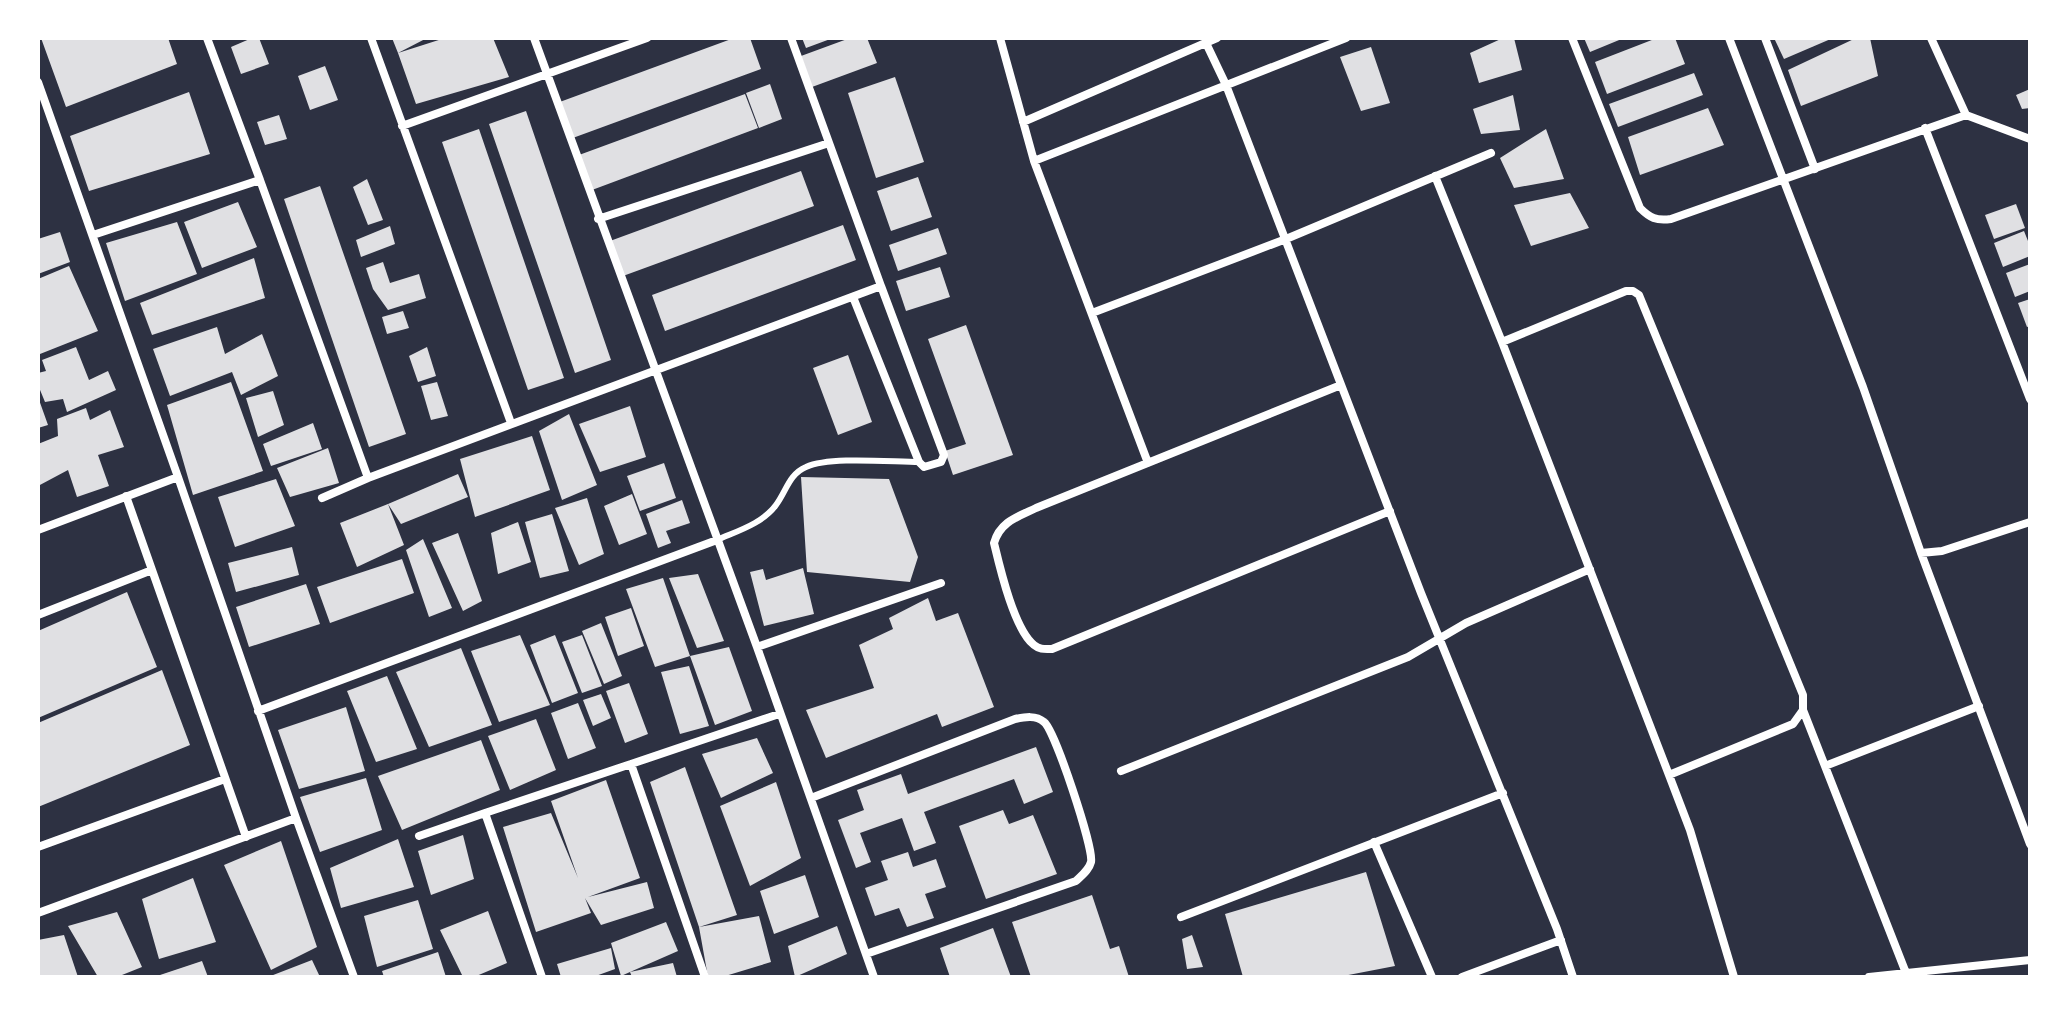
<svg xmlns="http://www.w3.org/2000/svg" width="2068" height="1015" font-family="'Archivo Narrow',sans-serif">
<rect width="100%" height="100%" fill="#2d3142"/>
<!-- building -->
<path fill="#e0e0e3" d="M41 38H168L177 64 66 107Z
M252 38H259L269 64 241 74 231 47Z
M392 38H427L398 53Z
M445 38H493L509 77 416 104 398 53Z
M734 38H750L761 69 570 139 557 103Z
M802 38H833L806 48Z
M850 38H867L877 63 812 87 801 56Z
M1503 38H1514L1522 70 1479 83 1470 53Z
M1584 38H1624L1590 52Z
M1657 38H1675L1685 64 1607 94 1595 62Z
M1774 38H1833L1784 59Z
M1856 38H1870L1878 76 1801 106 1788 70Z
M1371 47 1390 103 1361 111 1340 57Z
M325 66 338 100 310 110 298 76Z
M1694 73 1703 95 1618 127 1609 104Z
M895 77 924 162 876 178 848 93Z
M770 84 782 119 759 128 746 93Z
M2030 89V108L2022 109 2016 95Z
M189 92 210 154 89 191 70 136Z
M745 94 758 128 592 190 579 155Z
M1513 95 1520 130 1481 134 1473 109Z
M1708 108 1724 145 1640 175 1628 137Z
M526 111 611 360 575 373 489 124Z
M279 115 287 139 265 145 257 122Z
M479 129 564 378 528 390 442 142Z
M1546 129 1564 179 1514 188 1500 158Z
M801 171 814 206 623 276 610 241Z
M918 177 932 217 891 231 877 191Z
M367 179 383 220 368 225 353 187Z
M320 186 406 434 369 447 284 199Z
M1570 193 1589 228 1531 246 1514 205Z
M238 202 257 247 202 268 184 222Z
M2016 204 2025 228 1994 239 1985 215Z
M177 222 197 274 125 301 106 243Z
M843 225 856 260 665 331 652 295Z
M390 226 395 244 361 257 356 240Z
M938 228 947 254 898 271 889 245Z
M2024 231 2030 246V256L2003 267 1994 243Z
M60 232 70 262 38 274V239Z
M254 258 265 298 152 335 140 303Z
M383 262 390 283 419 274 426 298 388 310 373 289 366 268Z
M2030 264V291L2015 297 2006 273Z
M69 266 98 331 40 354 38 348V279Z
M940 267 950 297 906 311 896 281Z
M2030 299V326L2027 327 2018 303Z
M403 311 409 328 387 334 382 317Z
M966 325 1013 455 953 475 945 451 966 444 928 339Z
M217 327 225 354 262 334 278 376 241 395 232 372 170 396 153 349Z
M76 347 89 380 108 371 116 390 67 412 63 399 45 402 38 385V373L46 371 42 360Z
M427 347 436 376 418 382 409 356Z
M848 355 872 422 838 435 813 368Z
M231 382 263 471 193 495 167 405Z
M437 382 448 416 431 420 421 386Z
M273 391 284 425 258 437 246 398Z
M38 397 48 425 38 428Z
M630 406 646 457 600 472 579 424Z
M86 408 90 420 110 410 124 447 98 455 109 486 77 497 68 470 38 486V444L58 436 57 419Z
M569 414 597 485 562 500 539 431Z
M313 423 322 449 271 466 263 444Z
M532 436 550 490 475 517 460 459Z
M328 448 339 483 290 497 277 468Z
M664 463 676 498 640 511 627 476Z
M458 474 468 497 401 524 388 504Z
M801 477 889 479 918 557 910 582 807 572Z
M276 479 295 526 235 547 218 497Z
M632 494 647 534 619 545 604 506Z
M587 498 604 554 579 565 555 508Z
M682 500 690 523 666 531 671 543 658 548 646 514Z
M388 504 404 545 357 567 340 523Z
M552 514 569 571 540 578 525 522Z
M518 522 531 562 498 574 491 533Z
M458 533 482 601 463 611 432 543Z
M423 539 452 608 429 617 406 550Z
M292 547 299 575 236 592 228 563Z
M402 559 414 593 330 623 317 587Z
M803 568 814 614 764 626 750 572 763 569 766 580Z
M698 574 724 641 697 648 669 578Z
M663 578 690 656 655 667 626 589Z
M306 584 320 624 249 647 236 607Z
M127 592 157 667 38 718V631Z
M928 598 936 621 958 613 994 707 942 727 937 714 826 758 806 710 874 688 859 645 893 629 889 618Z
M631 608 644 646 618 656 605 617Z
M601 623 622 676 604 684 582 631Z
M520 635 550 705 499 722 471 651Z
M555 635 578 693 552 703 530 645Z
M582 635 602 686 582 693 562 642Z
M729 647 752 711 715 725 690 656Z
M461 648 492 725 429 747 396 672Z
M689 666 709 726 680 734 661 672Z
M162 670 190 745 38 807V723Z
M387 676 417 749 376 762 347 691Z
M629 683 648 734 625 743 606 691Z
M601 694 611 718 593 726 583 700Z
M578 703 596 748 568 759 551 713Z
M346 707 365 771 299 789 278 730Z
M536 719 556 770 510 790 488 736Z
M757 738 773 773 721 798 702 754Z
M481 740 500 790 402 830 378 776Z
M1036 747 1053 792 1024 804 1014 779 924 812 936 843 914 851 902 818 860 833 871 862 856 868 838 820 864 810 857 790 901 774 908 794Z
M685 767 737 915 699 927 759 916 771 962 722 977H708L699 927 650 782Z
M366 778 382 830 320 852 300 797Z
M606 780 640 878 588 897 647 882 654 908 601 925 585 898 591 913 536 932 503 827 551 813 578 878 551 801Z
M776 782 801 858 750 886 720 806Z
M1003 810 1009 824 1033 815 1057 874 986 899 959 826Z
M463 835 474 879 431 895 418 851Z
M398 839 414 887 341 908 330 868Z
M281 841 317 947 271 970 224 865Z
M908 852 913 867 936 859 946 887 925 894 934 918 907 927 899 908 875 916 865 888 888 880 881 861Z
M1366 872 1395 966 1338 977H1243L1225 914Z
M805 875 819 917 774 934 760 891Z
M193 878 216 942 159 959 142 899Z
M1092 895 1110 949 1119 946 1129 977H1031L1012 922Z
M418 900 433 949 377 967 364 916Z
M488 911 507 963 474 977H463L440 930Z
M117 912 142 967 117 977H98L68 926Z
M666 922 678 951 630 972 673 963 677 977H632L630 972 621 976 611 943Z
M837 926 847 954 795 977 788 946Z
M993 928 1011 977H950L940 948Z
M64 935 78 977H38V940Z
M1192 935 1203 967 1187 969 1182 939Z
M611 948 615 969 593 977H561L557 964Z
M438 952 446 977H384L382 971Z
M312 960 320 977H268Z
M202 961 208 977H157V976Z"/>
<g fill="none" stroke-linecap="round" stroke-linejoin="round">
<!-- service -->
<path stroke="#fff" stroke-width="6" d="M717 540C737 531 762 524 776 505 786 492 789 474 806 467 830 456 891 462 919 462"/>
<!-- minor -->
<path stroke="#fff" stroke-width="8" d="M371 38 511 423
M534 38 757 647 874 977
M1000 38 1034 161 1148 463
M1572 38 1640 208C1650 218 1656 221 1671 219L1966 115 1931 38
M1729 38 1863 387 1921 553 1942 551 2030 522
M1765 38 1815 169
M1206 43 1226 85 1421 593 1557 929 1573 977
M38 82 178 477 38 530
M1966 115 2030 139
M1023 122 1217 38
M402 126 647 38
M1925 128 2030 399
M1034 161 1346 38
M1435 176 1502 342 1669 775 1690 830 1734 977
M260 180 368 478 881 286 791 38
M598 219 829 143
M93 235 260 180 207 38
M853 297 919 462 924 467 941 462 944 455 881 286
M1092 313 1286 239 1491 153
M1502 342 1626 291H1633L1639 295 1803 695V710L1793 724 1669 775
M1341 385 1036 508C1017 517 1000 522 994 543 1000 568 1014 629 1034 645 1040 650 1045 649 1052 649L1390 511
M126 496 246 837
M322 498 368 478
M1921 553 2030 844
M38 615 152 570
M757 647 941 583
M1803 710 1906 973
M258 711 717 540
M1825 766 1979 706
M1121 771 1408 657 1466 623 1590 569
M811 798 1015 719C1025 717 1036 715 1044 722 1055 730 1094 849 1091 862 1089 870 1082 875 1076 881L866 954
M296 818 354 977
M419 836 485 813
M1374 842 1432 977
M38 847 225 779
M38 913 296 818 178 477
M1181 917 1503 793
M542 977 485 813 631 764
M705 977 631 764 779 714
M1462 977 1561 940
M1869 977 2030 960"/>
</g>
<!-- border -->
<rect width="2068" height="1015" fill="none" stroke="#ffffff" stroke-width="80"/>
</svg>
